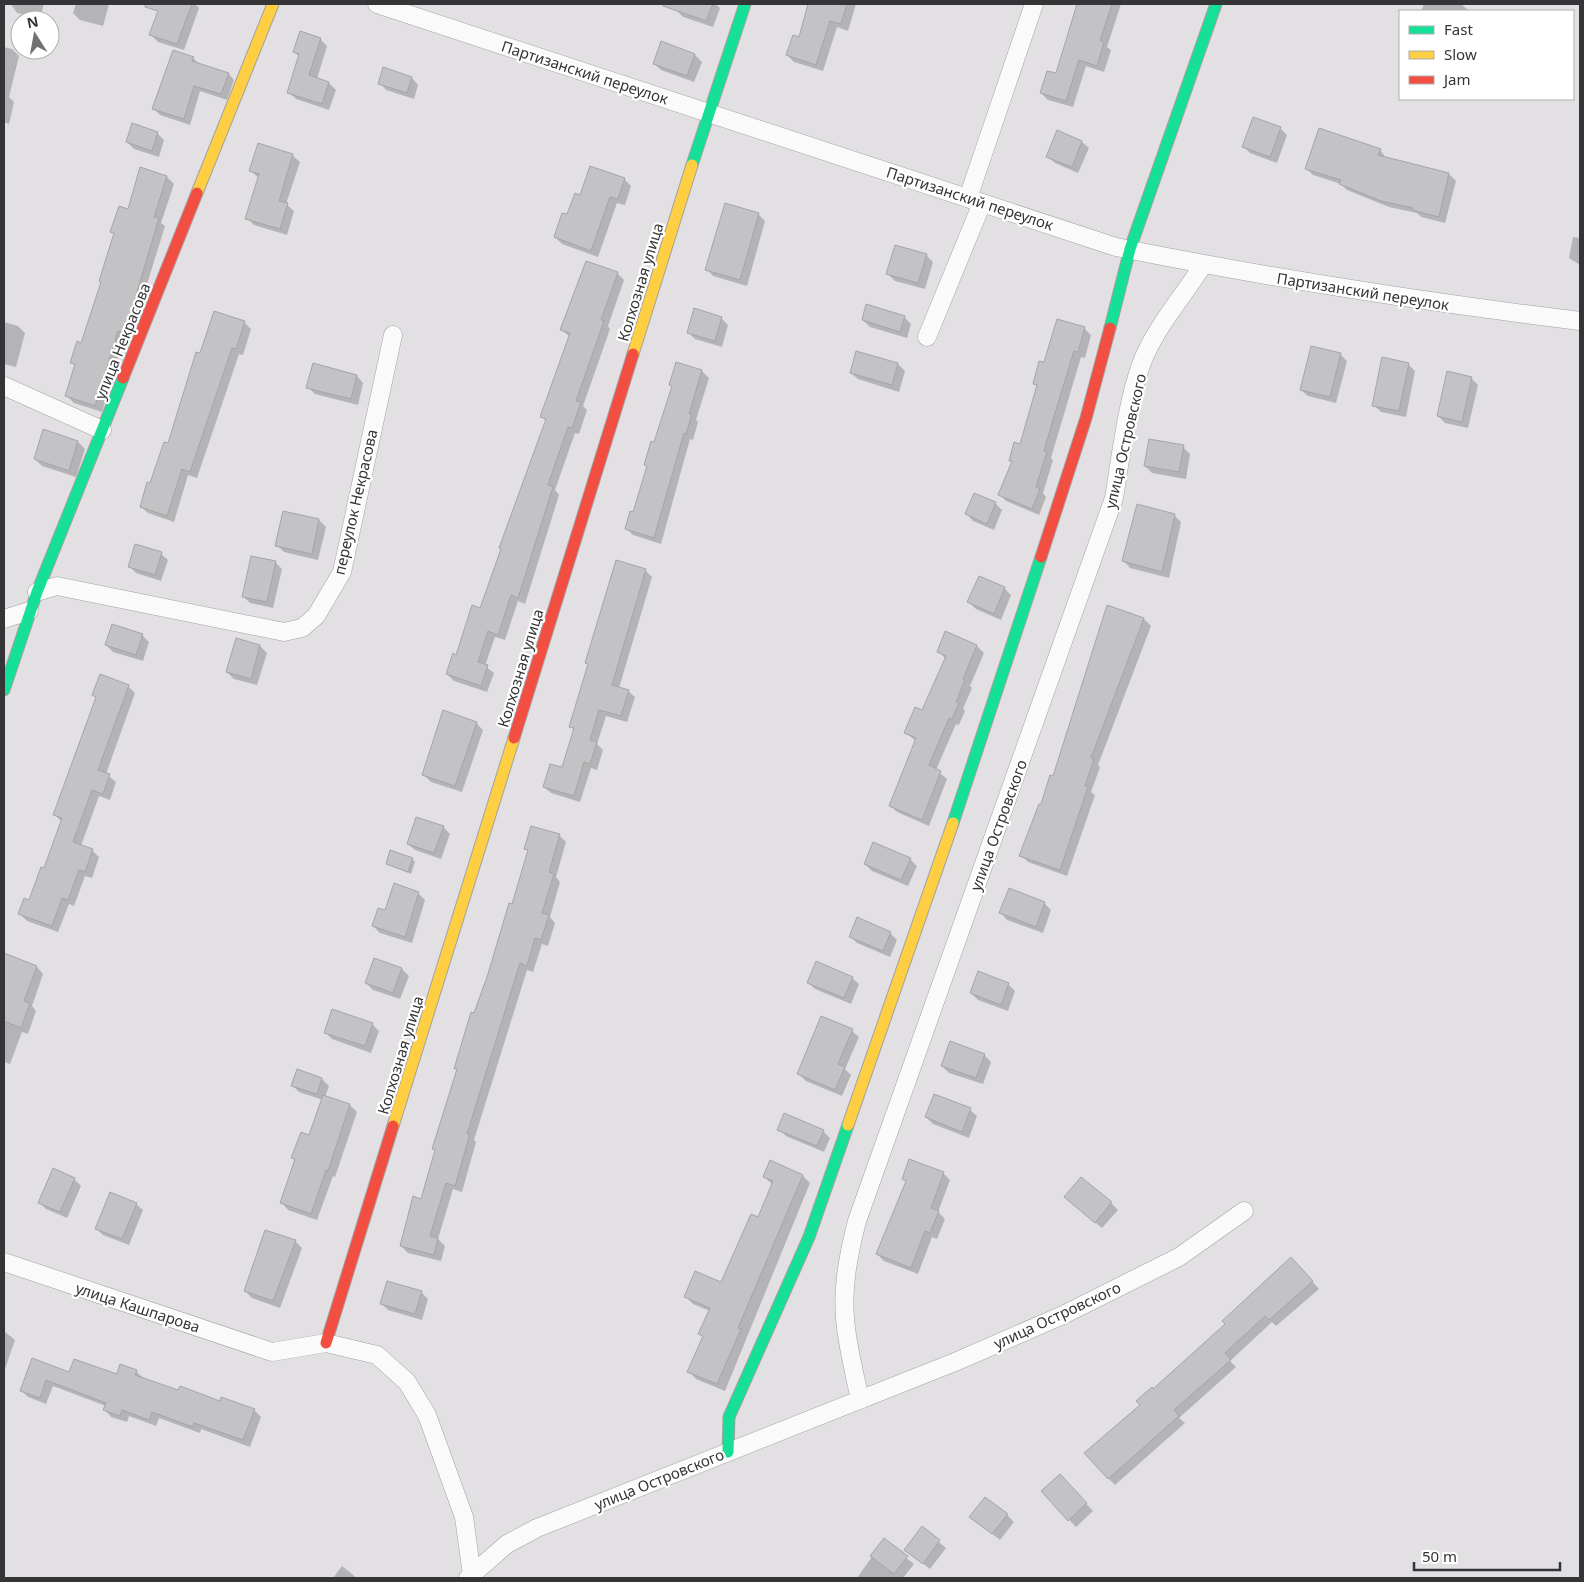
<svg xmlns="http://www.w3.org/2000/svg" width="1584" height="1582" font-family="'Noto Sans',sans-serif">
<rect width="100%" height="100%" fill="#e2e0e3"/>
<!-- shadow -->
<path fill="#0003" d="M11 4H44L40 18 17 13Z
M76 4H109L103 26 80 20 73 13Z
M162 4H195L199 8 184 50 158 42 151 35Z
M678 4H715L720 8 713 27 683 17 676 10Z
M810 4H856L848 31 837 27 823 71 794 62 787 55 800 38Z
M1079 4H1121L1107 47 1111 50 1104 72 1086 66 1073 107 1048 100 1041 93 1057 75Z
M1424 4H1461L1469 11H1421Z
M320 39 327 46 317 79 329 83 336 90 329 110 296 99 289 92 300 57 294 52Z
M4 47 12 49 19 56 9 97 14 102 9 124 4 122Z
M695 55 702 62 694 82 661 70 654 63Z
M193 58 199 64 229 74 234 80 227 100 200 91 190 125 160 115 154 109Z
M412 78 418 85 414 99 386 90 380 83Z
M1280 128 1287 135 1277 163 1250 153 1243 146Z
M1058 132 1082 142 1089 148 1078 173 1055 163 1048 157Z
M157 133 164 140 159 157 134 149 127 142Z
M259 145 293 156 300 162 286 204 294 211 287 235 254 225 247 218 259 178 251 171Z
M1380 150 1386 158 1449 174 1456 181 1445 223 1421 217 1417 213 1389 207 1347 190 1341 184 1313 175 1306 168Z
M141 169 167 177 174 184 161 223 165 226 130 339 124 337 102 412 74 403 67 396 76 367 72 362 82 344 102 283 115 235 112 231 128 210Z
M624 179 631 186 625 205 617 203 598 257 562 244 555 237 581 196Z
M758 214 765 221 747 286 713 276 707 269Z
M1573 237 1580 238V265L1569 258Z
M926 255 933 262 925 289 895 281 888 274Z
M617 273 624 280 608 326 610 329 583 406 587 410 579 434 575 433 555 490 559 495 525 604 518 601 505 640 495 637 485 666 494 673 487 692 454 681 447 674 481 610 547 422 542 417 570 337 562 330Z
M904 317 911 324 907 338 870 327 863 320Z
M721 318 728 325 722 347 695 339 688 332Z
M4 322 18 326 25 333 16 367 4 364Z
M244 322 251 329 243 355 239 354 197 478 188 475 174 522 148 513 141 507 169 445 201 355Z
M1085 329 1091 335 1085 358 1081 357 1051 458 1053 460 1043 493 1046 497 1039 515 1006 501 999 494 1013 462 1010 460 1021 446 1038 387 1034 383 1045 364Z
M857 352 898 364 905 371 899 392 858 379 851 373Z
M1340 354 1347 361 1336 403 1308 396 1301 390Z
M677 364 702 371 709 378 696 420 698 422 693 440 690 439 661 544 633 535 626 528 634 513 648 467 646 465 655 444 673 386Z
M1408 364 1415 371 1406 417 1381 412 1374 405Z
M357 376 363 383 358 405 315 394 308 387Z
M1471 378 1478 385 1468 428 1445 423 1438 416Z
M78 442 85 449 76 477 42 466 35 459Z
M1183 447 1190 454 1186 479 1152 473 1145 466Z
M995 503 1002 510 994 530 973 521 967 514Z
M1174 515 1181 522 1169 578 1130 568 1124 561Z
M319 520 326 527 318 560 284 552 277 545Z
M161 554 168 560 161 581 136 573 129 566Z
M275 562 282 569 273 608 250 603 243 596Z
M645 570 652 577 619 688 628 691 635 697 627 722 606 716 597 744 603 750 597 770 591 768 580 802 551 793 544 787 562 769 574 730 570 726 589 665 587 663Z
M1004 588 1011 595 1001 620 976 609 969 602Z
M1108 607 1144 619 1151 626 1098 765 1100 767 1091 792 1095 795 1067 876 1028 862 1021 855 1053 778Z
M946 633 977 646 984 653 970 686 972 688 963 709 965 711 959 725 956 724 936 770 947 779 929 826 897 812 890 805 916 741 906 733 923 712 946 659 938 651Z
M142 635 149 642 143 661 113 652 106 645Z
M237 639 260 646 267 653 257 685 234 679 227 672Z
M128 686 135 693 106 774 116 782 110 800 99 796 81 846 92 850 99 857 92 878 85 876 74 906 69 904 58 932 27 921 20 914 30 902 62 822 55 815 97 698 94 695Z
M476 723 483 730 462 792 431 782 424 775Z
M443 827 450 834 441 859 415 850 408 844Z
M559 835 566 842 556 877 560 882 550 917 555 923 548 946 542 944 533 972 527 970 474 1140 476 1142 462 1192 453 1189 438 1239 445 1246 441 1261 408 1253 401 1246 422 1200 458 1071 456 1068 513 905 529 852 526 849Z
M412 859 415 862 411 874 387 864Z
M910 859 917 866 908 886 872 871 865 864Z
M418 893 425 900 412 943 380 933 373 926 385 911Z
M1044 903 1051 910 1043 933 1007 920 1001 913Z
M890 933 897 940 890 957 857 943 850 936Z
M7 956 37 967 43 974 32 1006 36 1011 28 1034 22 1032 10 1064 4 1062V964Z
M402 969 409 976 400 999 373 990 366 983Z
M852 978 859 984 851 1004 815 989 808 982Z
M1008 984 1015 991 1008 1011 978 1000 971 993Z
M372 1024 379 1031 371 1053 332 1039 325 1032Z
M852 1031 859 1037 845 1069 851 1075 842 1096 806 1081 799 1074Z
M984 1055 991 1062 983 1084 949 1073 942 1066Z
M297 1071 322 1079 329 1086 325 1097 350 1105 357 1112 335 1177 333 1176 317 1220 288 1210 282 1203 296 1161 293 1158 310 1137 323 1100 299 1092 292 1085Z
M970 1110 977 1116 969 1138 933 1124 926 1117Z
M779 1129 823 1131 830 1138 824 1152 786 1136Z
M770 1162 803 1176 810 1183 725 1391 696 1379 689 1371 703 1337 700 1334 710 1311 693 1304 685 1296 722 1284 758 1218 772 1184 764 1177Z
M943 1173 950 1180 938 1212 945 1219 937 1239 932 1237 918 1274 884 1261 877 1254 907 1182 903 1179Z
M74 1179 81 1186 67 1218 46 1209 39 1202Z
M1111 1203 1118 1210 1102 1228 1073 1204Z
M136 1204 143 1210 129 1245 103 1235 96 1228Z
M295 1241 302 1248 280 1308 252 1298 245 1291Z
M1298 1266 1319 1289 1276 1326 1272 1322 1230 1361 1236 1367 1179 1418 1185 1423 1115 1485 1108 1478 1142 1405 1153 1390Z
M421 1292 428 1299 422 1320 388 1310 381 1303Z
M4 1331 15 1340 5 1369H4Z
M33 1360 70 1374 117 1375 136 1371 143 1378 179 1392 254 1410 261 1417 250 1447 201 1429 200 1433 159 1418 156 1426 129 1416 127 1422 111 1417 105 1410 106 1406 53 1386 46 1404 28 1397 21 1390Z
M1060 1476 1093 1511 1076 1527 1042 1492Z
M1007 1515 1014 1522 1000 1540 971 1517Z
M922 1528 946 1548 930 1569 913 1556Z
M884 1540 914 1564 903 1578H857Z
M342 1566 357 1578H333Z"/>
<!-- building -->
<path fill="#c3c2c4" stroke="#a6a4a6" d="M145 4H192L177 44 149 35 158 11 145 7Z
M663 4H713L706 21 663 6Z
M808 4H847L841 24 830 21 816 65 786 55 793 35 799 37Z
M1077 4H1112L1100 41 1104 42 1097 66 1079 60 1066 101 1040 93 1047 71 1056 73Z
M300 31 321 38 309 75 329 82 322 104 287 93 299 54 293 52Z
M661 41 695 54 687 76 653 64Z
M173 50 194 57 192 61 229 73 221 94 194 86 184 119 152 109Z
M383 67 412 77 407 93 378 84Z
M1253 117 1281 127 1270 157 1242 147Z
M132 123 158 132 152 151 126 142Z
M1319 128 1381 149 1378 155 1449 173 1439 217 1412 210 1413 208 1381 201 1339 184 1341 180 1305 169Z
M1057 130 1082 141 1072 167 1046 157Z
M258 143 293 154 279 201 288 203 280 229 245 219 259 174 249 171Z
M590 166 625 178 618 199 610 197 591 251 554 237 562 213 567 214 575 193 580 195Z
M140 167 167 176 154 217 159 218 134 302 124 333 118 331 95 406 65 396 75 364 70 363 77 341 81 343 101 282 99 281 114 233 110 232 119 206 128 209Z
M725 203 759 213 740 280 705 270Z
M895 245 927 254 918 283 886 274Z
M586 261 618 272 601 320 604 321 576 401 581 402 572 428 568 427 548 485 553 487 518 598 511 595 498 635 488 631 478 662 488 665 481 686 446 674 453 653 456 655 472 605 480 608 501 549 499 548 546 419 540 417 570 333 560 330Z
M866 304 905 316 900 332 862 320Z
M694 308 722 317 715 341 687 333Z
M214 311 245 321 236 349 232 348 190 472 182 469 167 516 140 507 147 482 150 483 164 442 168 443 196 352 200 353Z
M1057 319 1085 327 1078 352 1074 351 1055 413 1044 451 1047 452 1036 487 1040 489 1032 509 998 495 1012 461H1009L1014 442 1020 444 1037 385 1033 384 1039 361 1044 362Z
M1311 346 1341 353 1330 397 1300 390Z
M856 351 898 363 892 385 850 373Z
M1382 357 1409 363 1399 411 1372 406Z
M676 362 702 370 689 414H692L686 434 684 433 654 538 625 529 630 511 633 512 647 466 644 465 651 441 654 442 672 386 669 385Z
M313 363 357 375 351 399 306 388Z
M1447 371 1472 377 1462 422 1437 416Z
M43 429 78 441 69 471 34 459Z
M1149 439 1184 445 1179 472 1144 466Z
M974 493 996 502 987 524 965 514Z
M1137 504 1175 514 1162 572 1122 561Z
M283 511 319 519 312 554 275 546Z
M135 544 162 552 155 575 128 567Z
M251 556 276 561 267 602 242 597Z
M616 560 646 569 612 685 629 690 621 716 599 710 590 740 597 742 590 764 584 762 574 796 543 787 550 764 562 767 574 728 569 727 588 664 585 663Z
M979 576 1005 587 994 614 967 602Z
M1107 605 1144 618 1091 758 1094 759 1085 786 1088 787 1060 870 1019 856 1039 804H1041L1050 775 1053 776Z
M112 624 143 634 136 655 105 645Z
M945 631 977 645 963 679 965 680 956 702 959 703 952 719 949 718 929 765 941 771 922 820 889 806 916 738 904 733 915 707 922 710 946 656 937 652Z
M236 638 260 645 251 679 226 672Z
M100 674 129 685 98 770 110 774 103 794 92 790 73 842 93 849 85 872 79 870 68 900 62 898 52 926 18 914 24 898 29 900 41 867 44 868 62 818 53 815 96 697 92 695Z
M443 710 477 722 455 786 422 775Z
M416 817 444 826 434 853 407 844Z
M531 826 560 834 549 872 554 874 542 913 549 915 541 940 535 938 527 966 520 963 467 1134H470L455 1186 446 1183 430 1236 438 1238 434 1255 400 1246 413 1196 421 1199 435 1150 432 1149 457 1069H454L462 1042 471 1012 474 1013 488 974 509 903 512 904 528 850 524 849Z
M873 842 911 858 901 880 864 864Z
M390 850 413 858 408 872 386 864Z
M394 883 419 892 405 937 372 926 378 908 385 910Z
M1009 888 1045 902 1036 927 999 913Z
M857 917 891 932 883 951 849 937Z
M4 953 37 966 24 1001 30 1003 21 1028 4 1021Z
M374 958 402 968 393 993 365 983Z
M816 961 853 977 844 998 807 983Z
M978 971 1009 983 1001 1005 970 993Z
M332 1009 373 1023 365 1046 324 1033Z
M821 1016 853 1029 838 1064 845 1067 835 1090 797 1074Z
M950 1041 985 1054 976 1078 941 1066Z
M297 1069 322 1078 317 1094 291 1086Z
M934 1094 971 1108 962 1132 925 1117Z
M323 1095 350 1104 328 1171 326 1170 311 1214 280 1203 295 1159 291 1158 301 1132 309 1135Z
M784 1113 824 1130 817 1146 777 1130Z
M909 1159 944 1172 931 1208 939 1211 930 1233 925 1231 911 1268 876 1254 906 1181 902 1179Z
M770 1160 803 1175 738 1328 741 1329 717 1384 687 1372 703 1336 698 1334 710 1308 684 1297 695 1271 721 1282 751 1214 758 1217 773 1181 763 1177Z
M53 1168 75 1178 60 1212 38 1203Z
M1081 1177 1112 1202 1095 1223 1064 1197Z
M110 1192 137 1203 122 1239 95 1229Z
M265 1230 296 1240 273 1301 244 1291Z
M1291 1257 1313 1281 1269 1320 1265 1316 1225 1353 1231 1360 1174 1410 1179 1416 1108 1479 1084 1453 1140 1405 1136 1401 1152 1387 1153 1389 1225 1324 1222 1321Z
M387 1281 422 1291 415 1314 380 1304Z
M32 1358 69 1372 74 1359 117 1374 120 1364 137 1370 135 1375 178 1390 180 1386 220 1401 221 1397 255 1409 243 1440 194 1423 193 1427 152 1412 149 1420 122 1410 120 1416 103 1410 106 1403 46 1380 40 1398 20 1391Z
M1060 1474 1087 1503 1068 1521 1041 1491Z
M985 1497 1008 1514 992 1534 969 1517Z
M922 1526 940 1540 923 1564 904 1550Z
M884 1538 908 1556 894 1574 870 1556Z"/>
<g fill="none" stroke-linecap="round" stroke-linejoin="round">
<!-- street casing -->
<g stroke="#a3a1a4" stroke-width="19">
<path id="street" d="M377 4 1116 247C1270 278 1424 302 1580 321
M968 198 1034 4
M927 337 982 203
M4 386 102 430
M37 592 57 586 284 632 302 628 316 616 342 572 393 335
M4 619 29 611
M4 1262 272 1352 326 1343 377 1355 407 1382 427 1415 464 1517 472 1575
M860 1400C855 1376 849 1352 846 1328 841 1292 848 1256 857 1221L1114 498C1121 456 1128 393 1145 355 1160 322 1184 295 1203 265
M468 1578 507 1544 537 1528 955 1362 1063 1315 1179 1257 1244 1211"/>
</g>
<!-- fast casing -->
<g stroke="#a3a1a4" stroke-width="13">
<path id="fast" d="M692 165 745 4
M1110 328 1130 249 1216 4
M4 690 37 592 123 378
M953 823 1041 557
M728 1452 729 1417 809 1237 848 1125"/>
</g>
<!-- slow casing -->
<g stroke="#a3a1a4" stroke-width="13">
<path id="slow" d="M197 193 273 4
M633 354 692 165
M848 1125 953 823
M393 1126 514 738"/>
</g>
<!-- jam casing -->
<g stroke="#a3a1a4" stroke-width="13">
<path id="jam" d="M123 378 197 193
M1041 557 1086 418 1110 328
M514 738 633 354
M326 1343 393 1126"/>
</g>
<!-- street -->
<use href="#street" stroke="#fbfafb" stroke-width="18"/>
<!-- fast -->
<use href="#fast" stroke="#16e098" stroke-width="11"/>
<!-- slow -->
<use href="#slow" stroke="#ffcf43" stroke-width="11"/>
<!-- jam -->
<use href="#jam" stroke="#f24e42" stroke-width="11"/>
</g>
<g text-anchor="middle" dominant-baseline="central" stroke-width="4.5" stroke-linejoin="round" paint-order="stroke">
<!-- street labels -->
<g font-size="15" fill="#353436" stroke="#fff">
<text transform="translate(585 72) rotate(18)">Партизанский переулок</text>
<text transform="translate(970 198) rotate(18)">Партизанский переулок</text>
<text transform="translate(640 282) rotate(-73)">Колхозная улица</text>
<text transform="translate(1363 291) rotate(9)">Партизанский переулок</text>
<text transform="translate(122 341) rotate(-68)">улица Некрасова</text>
<text transform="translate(1125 441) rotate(-77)">улица Островского</text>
<text transform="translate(355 502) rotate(-77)">переулок Некрасова</text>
<text transform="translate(520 668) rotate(-73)">Колхозная улица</text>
<text transform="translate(998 825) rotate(-70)">улица Островского</text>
<text transform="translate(400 1055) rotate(-73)">Колхозная улица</text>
<text transform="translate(138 1307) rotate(18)">улица Кашпарова</text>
<text transform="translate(1057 1315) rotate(-25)">улица Островского</text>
<text transform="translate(659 1479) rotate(-22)">улица Островского</text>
</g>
</g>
<!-- border -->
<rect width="1584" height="1582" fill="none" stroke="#353436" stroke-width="10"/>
<!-- legend -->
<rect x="1399" y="10" width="175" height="90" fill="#ffffff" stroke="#aeaeaf"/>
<rect x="1409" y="26" width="25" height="8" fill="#16e098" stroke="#aeaeaf"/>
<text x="1444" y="35" font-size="15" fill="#353436">Fast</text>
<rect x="1409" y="51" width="25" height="8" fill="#ffcf43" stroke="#aeaeaf"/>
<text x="1444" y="60" font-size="15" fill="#353436">Slow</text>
<rect x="1409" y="76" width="25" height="8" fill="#f24e42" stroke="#aeaeaf"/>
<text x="1444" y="85" font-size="15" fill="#353436">Jam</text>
<!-- north arrow -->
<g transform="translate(35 35) rotate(349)"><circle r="24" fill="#ffffff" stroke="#aeaeaf"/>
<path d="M0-4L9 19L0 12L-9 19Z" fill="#727073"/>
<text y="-8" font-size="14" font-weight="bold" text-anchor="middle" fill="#353436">N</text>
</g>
<!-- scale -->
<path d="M1414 1562v8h146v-8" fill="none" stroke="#353436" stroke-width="2.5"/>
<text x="1422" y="1562" font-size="15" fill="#353436" stroke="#ffffff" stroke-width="4" paint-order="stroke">50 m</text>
</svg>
